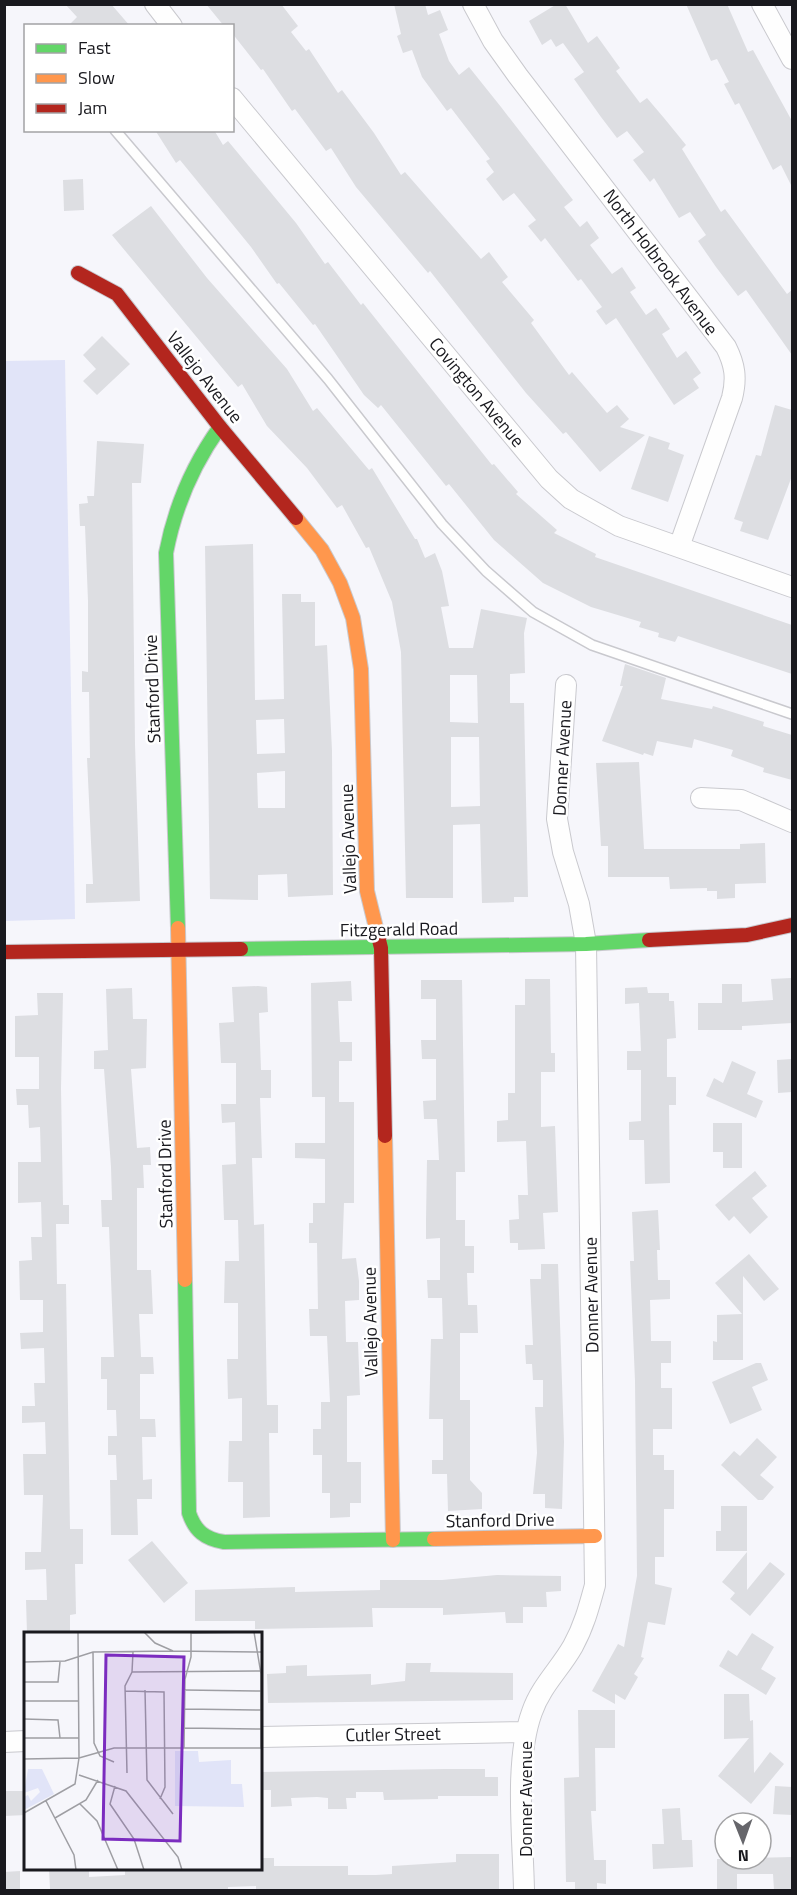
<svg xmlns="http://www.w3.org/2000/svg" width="797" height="1895" font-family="'Titillium Web',sans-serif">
<rect width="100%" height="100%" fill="#f6f6fb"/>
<!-- green -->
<path fill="#e1e4f8" d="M65 360 75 919 5 921V361Z"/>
<!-- building -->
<path fill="#dddee2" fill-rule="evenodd" d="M65 4H111L130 26H68L77 17Z
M206 4H281L298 26 291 32 306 51 309 49 338 93 342 90 374 133 401 175 405 172 481 259 489 252 508 277 502 282 534 320 531 323 569 375 572 372 607 413 617 405 629 419 620 427 645 435 600 472 566 432 563 434 526 393 430 271 428 273 356 187 331 148 326 151 295 109 292 111 263 69 261 70 232 33V26H224Z
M394 4H425L428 15 440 10 448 30 439 34 449 61 459 75 469 67 501 107 573 200 564 207 580 227 587 221 599 238 590 245 612 274 622 267 636 288 630 292 646 315 656 308 670 329 662 334 677 358 686 351 701 373 693 379 699 388 674 405 616 318 606 325 596 311 602 307 581 279 578 281 545 238 541 242 528 226 536 220 514 193 503 201 486 179 494 172 486 161 490 159 451 108 447 111 422 77 412 50 403 53 397 36 401 34Z
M557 4H565L588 43 597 36 620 68 616 71 640 103 647 98 664 118 686 145 682 149 721 212 725 209 787 294 792 290V355L746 290 738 296 716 267 698 241 706 235 690 212 679 218 654 178 650 182 633 160 644 152 627 131 617 138 601 117 574 79 584 72 563 43 556 47 551 39 542 45 529 21Z
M686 4H727L748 52 753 50 792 121V187L781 165 773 170 739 103 735 105 724 84 729 82 717 59 711 61Z
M155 130H214L223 145 228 141 296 223 325 264 328 262 361 305 363 303 492 465 494 464 518 492 516 494 557 530 554 533 596 554 595 557 792 625V674L678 636 675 642 658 637 659 633 639 627 641 622 591 607 543 583 494 540 449 484 446 486 381 405 378 408 364 395 315 324 313 325 279 283 277 284 251 247 180 160 176 163Z
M83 179 84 210 64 211 63 180Z
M151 206 207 278 287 369 313 411 317 408 369 470 372 468 415 539H417L425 558 435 553 442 571 449 606 441 607 449 648H473L481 609 527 618 524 633 525 673 510 674V703H524L528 897H514V902L482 903 480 824 453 825V898H406L401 652 392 602 369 547 366 548 342 505 337 508 307 468 267 426 242 384 238 387 112 235ZM450 675H477L478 723 450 722ZM451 737H479L480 806 451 807Z
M102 336 130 364 97 395 83 381 96 369 83 355Z
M775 405 792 410V476L768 540 740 531 743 522 734 519 756 455 761 456Z
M649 436 670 443 668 449 684 455 668 502 631 489Z
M97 441 144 444 141 483H132L135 744 140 901 86 903V884H93L87 758H90L89 692H82V671L88 672V601L85 526H80L79 504 88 503 87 496H94Z
M253 544 255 700 284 699 282 594H301V602H315V646L327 645 332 751 333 895 288 897 287 874 258 875V900L210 899 205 546ZM284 719 285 753 257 754 256 720ZM285 771V808H258L257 773Z
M625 664 666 678 661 699 712 709 713 706 764 722 763 726 792 735V780L763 772 764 768 731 756 733 750 694 739 692 748 657 741 653 756 644 753 643 755 602 741 623 686H620Z
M639 762 644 849H740V844L765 843 766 883 735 884V898L717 899V891H707V888L670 889 669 877H608V846H601L596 763Z
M791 978 792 1023 742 1026V1030H698V1003H722V984H742V1002L773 1000 771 979Z
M525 979H550L551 1053H555V1072H541V1127L555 1126 558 1212 543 1213 545 1249 518 1250V1243H510L509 1220 519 1219 518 1195H528L526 1141 497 1142V1121L508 1120V1093H515V1005H525Z
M421 980H462L465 1172H456V1220H465V1246H474V1273H467L468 1305H477L478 1333H460V1400H470V1480L482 1493V1509L448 1511 447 1474H432V1460H443V1419H429L431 1339H443L442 1298H428L427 1280H440V1238L426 1239V1220L427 1160H439L437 1119H424L423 1101 436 1100V1059H422L421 1040H436V999H421Z
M351 981 352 1001H338L340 1042H352V1061H339V1102H354V1203H344L342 1259 356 1258 359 1281V1300L345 1301 346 1342H358L360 1395 347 1396V1462H361V1503H350V1517L330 1518V1493H322V1455H313V1429H321V1402H330L327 1336H310L309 1309H318L317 1243H309V1223H313V1203H325V1159L295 1158V1143H325V1097H312L311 983Z
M258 986 267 987 268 1012 259 1013 261 1070H271V1098H260L262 1158H252L254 1225 264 1224 267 1405H278V1433H269L270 1517 243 1518V1482H228L229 1441H242V1398L228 1399 227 1359H238V1303H224L225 1261H239L238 1220H224L222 1165 236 1164 235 1122 222 1123 221 1104H236V1063H221L219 1023 234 1022 232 987Z
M647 987 648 993H669V1001H674L676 1038 667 1039V1077H676V1105H669L670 1183 645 1184 644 1140H629V1122L641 1121V1070H627V1051H641L639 1003 625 1004V988Z
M132 988 133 1019H147L146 1068 131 1069 137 1148 150 1147 151 1165H143L144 1188H137V1270H151L153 1314H139L141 1357H153L154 1374H140V1419H155L156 1437H142L143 1480 152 1479V1499H137L138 1535H111L110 1480H117L116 1455H108V1436H117L116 1410H107V1379H101V1357H114L109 1227H102L101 1200H112L111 1167 104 1069H94V1051L108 1050 106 989Z
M37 993H63L61 1088 63 1205H69V1224H56L57 1284H66L70 1529H83V1564H75L76 1614 70 1615V1634H27L26 1600H47L46 1569 25 1570V1552H41L43 1495H24L23 1454H46L45 1422 22 1423V1406H35L34 1383H45L44 1348 21 1349 20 1333 43 1332V1300H20L19 1261 32 1260 31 1237H42L41 1202 18 1203V1162H41L40 1127 29 1128 28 1105H17L16 1089H39V1057H15V1016L38 1015Z
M792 1059V1092L778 1093 777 1060Z
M732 1061 756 1072 747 1094 763 1101 756 1118 706 1096 714 1078 723 1083Z
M713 1123H742V1168H723V1152H713Z
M755 1171 767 1186 752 1198 768 1217 750 1234 734 1216 729 1221 715 1205Z
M658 1210 660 1250H657L658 1280H670V1299L650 1300 651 1341H671V1363H661V1388H672V1429H653V1455H664V1470H674V1509H664V1557H655V1584L672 1588 665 1625 648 1622 641 1657 644 1658 634 1674 638 1677 625 1700 615 1694V1704L592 1691 618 1644 624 1647 637 1576 635 1381 630 1261H634L632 1212Z
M749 1254 779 1289 764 1301 743 1276V1360H713V1341L717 1342V1315L742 1314 715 1283Z
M541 1264H558L564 1442 562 1509 545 1508V1494H533L537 1453 535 1407H543V1380H533L532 1364H526L525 1345H533L530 1279H541Z
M756 1363H761L768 1380 752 1387 762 1410 730 1424 712 1382Z
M757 1438 777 1457 760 1475 774 1487 763 1500H758L721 1465 734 1451 740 1456Z
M721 1506H747V1551H716V1531H721Z
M152 1541 188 1583 164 1603 128 1560Z
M747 1552V1590L770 1562 785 1574 750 1616 730 1599 735 1593 722 1582Z
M497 1575 561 1576V1591L546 1592 547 1607H523V1623H506L505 1612 443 1615V1608H372L373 1627 255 1629V1621H195V1590L295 1587V1592L380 1590V1580H442Z
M752 1633 774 1647 761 1669 776 1678 766 1695 719 1666 728 1650 737 1656Z
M406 1663H431L430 1672 513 1673V1700L268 1703 267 1674 286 1673V1666L307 1665V1676L371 1674V1685L405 1681Z
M724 1694H749L750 1721 753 1720 754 1773 770 1752 784 1764 751 1804 718 1776 749 1738 724 1739Z
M578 1710H615V1748H595L596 1811H591L594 1860H606V1884L597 1883V1890H575V1882H566L564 1778 579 1777Z
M445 1769H485V1777H498V1796H438V1799L384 1800 383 1792H356V1798H346L347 1809H328V1798L317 1797 291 1798 292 1806 271 1807V1790H261V1772Z
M775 1786 792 1787V1815L773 1814Z
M4 1791H26V1815L4 1816Z
M680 1808 682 1840H692L693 1867 653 1869 652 1844H664L662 1809Z
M456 1854H499V1890H256V1886L228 1887V1890L50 1889 49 1869H89V1877L125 1875V1870L261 1869V1858H274V1866H348V1875H376L392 1874V1866L456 1862Z
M792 1857V1890H774L773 1874H737V1890H717V1859Z
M20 1871V1890H4V1872Z"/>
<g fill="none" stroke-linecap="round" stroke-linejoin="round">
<!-- lane casing -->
<g stroke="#c9c9ce" stroke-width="12">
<path id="lane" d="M115 130 328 379 442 524 486 571 533 612 592 645 792 714"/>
</g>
<!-- street casing -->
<g stroke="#c9c9ce" stroke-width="22">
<path id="street" d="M155 4 172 26
M473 4 493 41 518 76 726 347C735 365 737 378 732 398L679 547
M762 4 792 59
M232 98 549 479 571 499 619 526 792 587
M701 798 741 800 792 822
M261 1737 525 1732
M4 1742 26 1741
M524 1890C523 1837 514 1761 532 1712 541 1686 560 1669 573 1646 584 1626 589 1607 595 1585L586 944 579 904 563 852 557 819 566 685"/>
</g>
<!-- fast casing -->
<g stroke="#c9c9ce" stroke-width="16">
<path id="fast" d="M178 928 166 553C175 506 192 466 220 427
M241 949 586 944 649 940
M185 1280 189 1513C195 1531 205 1539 224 1542L434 1539"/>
</g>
<!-- slow casing -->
<g stroke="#c9c9ce" stroke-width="16">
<path id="slow" d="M296 518 322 550 340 583 353 618 361 669 367 891 378 936
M178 928 185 1280
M385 1136 393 1540
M434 1539 595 1536"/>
</g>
<!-- jam casing -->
<g stroke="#c9c9ce" stroke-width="16">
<path id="jam" d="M78 273 117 294 220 427 296 518
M378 936 381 948 385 1136
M649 940 747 935 792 925
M4 952 241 949"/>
</g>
<!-- lane -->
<use href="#lane" stroke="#fefefe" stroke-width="9"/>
<!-- street -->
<use href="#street" stroke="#fefefe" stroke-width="20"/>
<!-- fast -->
<use href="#fast" stroke="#63d668" stroke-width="14"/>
<!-- slow -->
<use href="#slow" stroke="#ff974d" stroke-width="14"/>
<!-- jam -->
<use href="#jam" stroke="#b3261e" stroke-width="14"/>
</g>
<g text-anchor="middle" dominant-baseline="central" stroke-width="5" stroke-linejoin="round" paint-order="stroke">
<!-- street labels -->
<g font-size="18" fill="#19191e" stroke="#fff">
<text transform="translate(661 262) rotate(53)">North Holbrook Avenue</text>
<text transform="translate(205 377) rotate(52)">Vallejo Avenue</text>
<text transform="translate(477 392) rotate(50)">Covington Avenue</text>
<text transform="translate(152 689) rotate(-92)">Stanford Drive</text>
<text transform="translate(562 758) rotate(-87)">Donner Avenue</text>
<text transform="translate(348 839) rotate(-92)">Vallejo Avenue</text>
<text transform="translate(399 929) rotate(-1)">Fitzgerald Road</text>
<text transform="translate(165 1174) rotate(-91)">Stanford Drive</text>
<text transform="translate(591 1295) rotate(-91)">Donner Avenue</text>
<text transform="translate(370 1322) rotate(-91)">Vallejo Avenue</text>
<text transform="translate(500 1520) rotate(-1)">Stanford Drive</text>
<text transform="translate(393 1734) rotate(-1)">Cutler Street</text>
<text transform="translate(525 1799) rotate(-90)">Donner Avenue</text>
</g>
</g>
<!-- overview -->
<g transform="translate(24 1632)">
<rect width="238" height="238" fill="#f6f6fb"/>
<path d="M151 119H174L175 130 207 128V152H218L220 175 151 174ZM4 137H18L30 162 0 178V165L4 163 7 169 16 160 14 156 0 161Z" fill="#e1e4f8"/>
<path fill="none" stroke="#9e9ea3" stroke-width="1.5" d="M54 0 55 126M120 0 131 11 149 19 239 20M230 0 237 42V116M167 1 228 0M69 20 70 111 76 124 90 130M0 30 41 29 69 20 149 19M108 40 237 39M0 50H34L36 30M121 58 123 148 149 182M160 58 239 59M101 59 140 60 141 155 136 167M0 69H55M160 77 237 78M0 87 34 88 36 106M160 96 237 97M0 106H55M160 116 161 47 167 25V0M0 127 55 126 90 116H239M103 141 101 54 108 40 109 20M55 143 102 159 154 225 158 238M91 154 86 172 110 207 120 238M22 169 50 223 52 238M56 172 73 189 94 238M0 181 51 152 55 126M31 186 62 168 74 148"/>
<path fill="#7b2cbf" fill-opacity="0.15" stroke="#7b2cbf" stroke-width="3" d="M82 23 160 25 156 209 79 207Z"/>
<rect width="238" height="238" fill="none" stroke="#19191e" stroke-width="3"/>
</g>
<!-- border -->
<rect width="797" height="1895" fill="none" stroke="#19191e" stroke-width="12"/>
<!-- legend -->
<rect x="24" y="24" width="210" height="108" fill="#ffffff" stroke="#a3a3a5" stroke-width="1.5"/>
<rect x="36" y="44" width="30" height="9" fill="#63d668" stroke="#a3a3a5" stroke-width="1.5"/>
<text x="78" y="54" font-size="18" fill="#19191e">Fast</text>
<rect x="36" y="74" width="30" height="9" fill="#ff974d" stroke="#a3a3a5" stroke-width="1.5"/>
<text x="78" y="84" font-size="18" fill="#19191e">Slow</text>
<rect x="36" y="104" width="30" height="9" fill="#b3261e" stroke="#a3a3a5" stroke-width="1.5"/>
<text x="78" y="114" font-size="18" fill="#19191e">Jam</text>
<!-- north arrow -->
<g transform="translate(743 1841) rotate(179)"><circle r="28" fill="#ffffff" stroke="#a3a3a5" stroke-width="1.5"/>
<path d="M0-4.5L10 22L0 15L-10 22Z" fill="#66666b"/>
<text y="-9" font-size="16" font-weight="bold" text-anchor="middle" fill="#19191e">N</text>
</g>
</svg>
